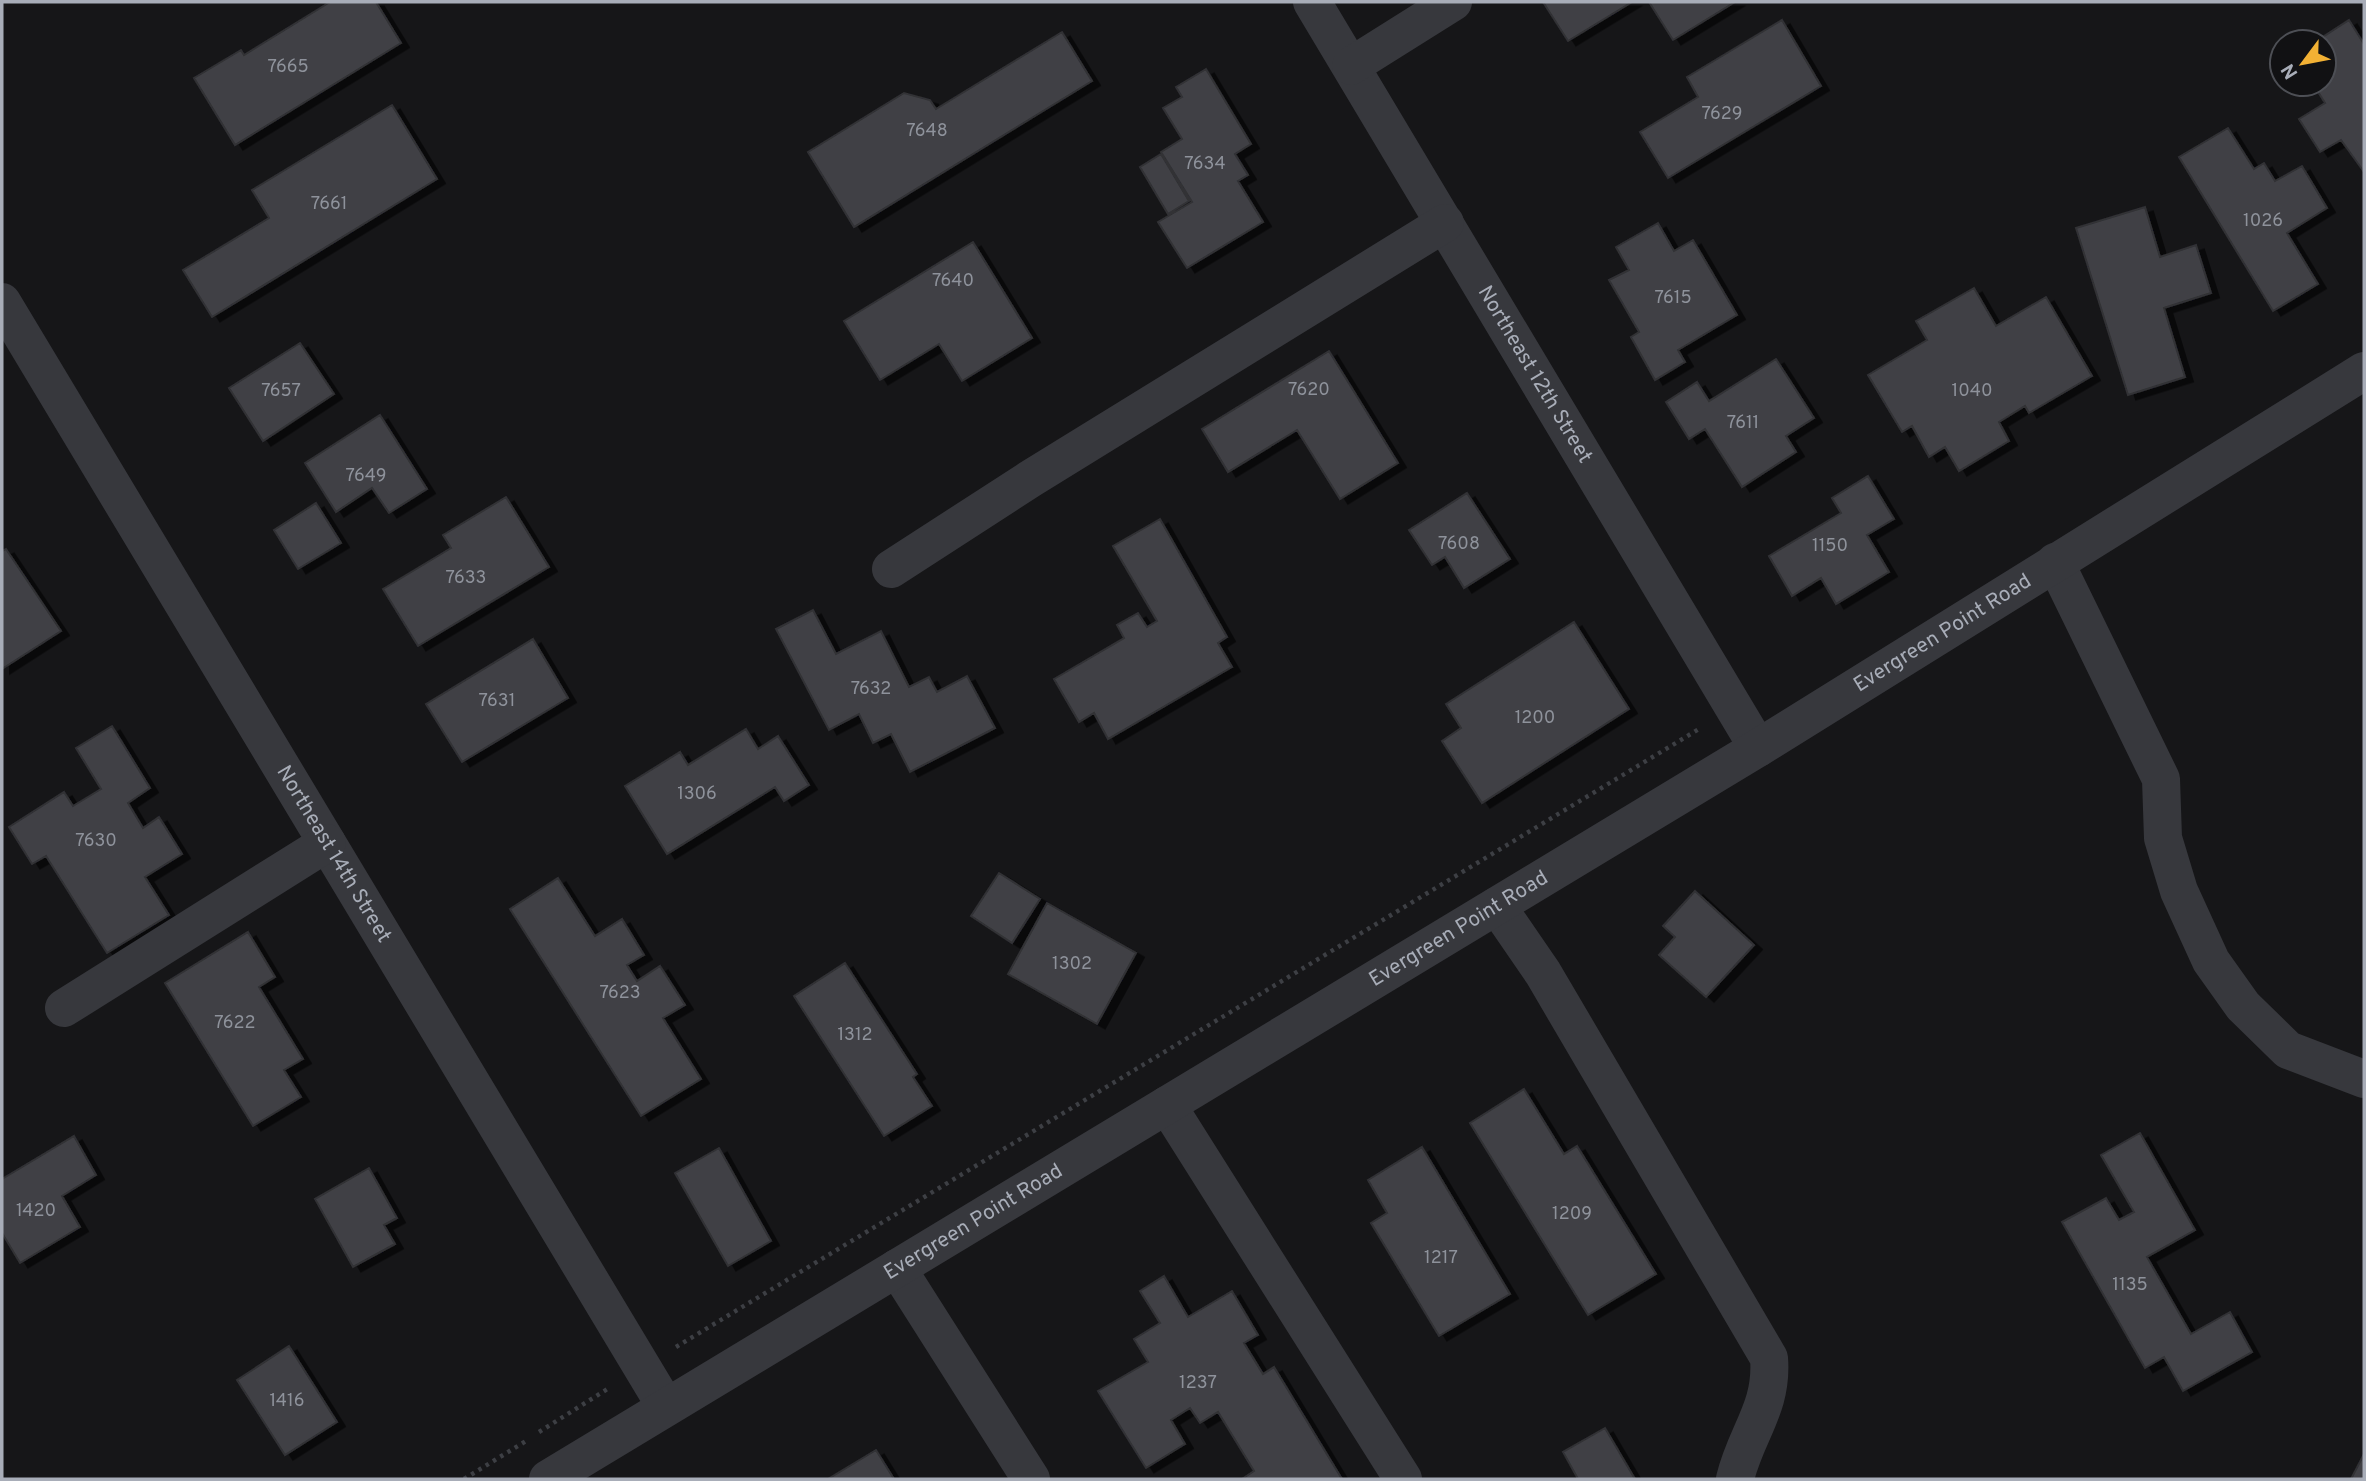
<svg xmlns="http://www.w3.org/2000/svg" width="2366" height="1481" font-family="Overpass,sans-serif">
<defs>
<filter id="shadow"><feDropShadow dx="8" dy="4.5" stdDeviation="0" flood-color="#0009"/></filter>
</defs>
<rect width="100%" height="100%" fill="#161618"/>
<!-- building -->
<path fill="#404145" stroke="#303034" stroke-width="2" filter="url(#shadow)" d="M330 2H376L401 43 235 145 194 78 241 50 244 55Z
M1543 2H1632L1568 41Z
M1649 2H1735L1673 40Z
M1782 20 1821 86 1668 178 1640 132 1698 97 1687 77Z
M2349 20 2364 44V172L2341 140 2320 152 2299 119 2325 103 2313 84H2324V42H2315Z
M1062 32 1092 81 854 227 808 152 904 93 930 100 936 109Z
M1206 69 1251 144 1235 154 1248 175 1238 181 1263 222 1187 268 1158 222 1192 202 1161 152 1182 139 1163 108 1182 97 1176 87Z
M392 105 437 179 212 317 183 270 269 218 252 190Z
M2228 128 2254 169 2264 163 2275 181 2302 166 2327 208 2287 233 2318 284 2273 311 2179 157Z
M1161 154 1189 201 1168 214 1140 167Z
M2145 207 2160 257 2196 245 2211 293 2164 308 2185 377 2128 395 2076 228Z
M1658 223 1674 251 1693 240 1737 315 1678 350 1685 362 1655 380 1631 337 1639 332 1609 280 1629 270 1616 247Z
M973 242 1032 338 962 381 939 344 880 380 844 321Z
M1974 288 1996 326 2046 297 2092 376 2029 413 2025 406 1999 422 2009 441 1959 471 1945 447 1929 457 1912 426 1902 432 1868 375 1927 340 1916 321Z
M300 343 334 394 263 441 229 388Z
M1329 351 1398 463 1340 499 1297 430 1228 472 1202 429Z
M1776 359 1814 418 1786 436 1796 452 1742 487 1705 429 1689 439 1666 402 1697 382 1709 401Z
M380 415 427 489 389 513 372 488 336 512 305 463Z
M1868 476 1894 519 1867 535 1889 572 1836 604 1821 578 1792 596 1769 556 1841 513 1832 498Z
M1467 493 1510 559 1464 588 1445 557 1432 565 1409 530Z
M506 497 549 567 418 646 383 589 451 548 443 535Z
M316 503 341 543 298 569 274 530Z
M1160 519 1227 637 1218 643 1232 667 1108 739 1094 713 1079 722 1054 679 1124 638 1117 625 1138 613 1147 627 1157 621 1113 546Z
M6 549 61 631 2 669V551Z
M813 610 836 654 881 631 909 687 929 677 937 692 967 676 995 728 910 772 891 734 873 743 859 714 829 730 776 629Z
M1574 622 1629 709 1482 803 1442 741 1461 728 1446 704Z
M533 639 568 698 462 762 426 704Z
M112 726 150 788 128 803 143 828 159 817 182 854 145 877 169 915 107 953 46 856 32 864 9 827 64 792 73 806 101 789 76 748Z
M746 729 758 749 778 736 809 785 784 801 775 787 667 854 625 786 680 752 688 765Z
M999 873 1040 899 1012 943 971 916Z
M558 878 595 936 622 919 644 955 627 965 637 981 660 966 685 1005 663 1018 701 1079 641 1116 510 909Z
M1695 891 1754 945 1706 997 1659 955 1675 937 1663 926Z
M1047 903 1136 953 1097 1024 1008 974Z
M248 932 275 977 259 987 303 1059 284 1070 301 1097 253 1126 165 983Z
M845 963 917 1074 913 1077 932 1106 884 1136 794 996Z
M1524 1089 1564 1154 1577 1146 1656 1274 1588 1315 1470 1123Z
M2140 1133 2195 1230 2147 1257 2191 1334 2230 1312 2252 1352 2183 1391 2164 1357 2145 1368 2062 1222 2106 1198 2119 1220 2134 1212 2101 1155Z
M74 1136 96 1175 62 1196 80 1227 20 1263 2 1233V1179Z
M1422 1147 1510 1294 1439 1336 1371 1223 1387 1213 1368 1180Z
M719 1148 771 1241 728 1266 675 1173Z
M369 1168 397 1218 384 1225 395 1244 353 1267 315 1199Z
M1164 1276 1188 1317 1232 1291 1258 1335 1244 1343 1263 1374 1274 1367 1342 1479H1242L1254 1471 1218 1412 1200 1423 1190 1408 1171 1420 1185 1444 1146 1468 1098 1391 1148 1362 1134 1339 1160 1323 1140 1291Z
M289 1346 337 1422 285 1455 237 1380Z
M1605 1428 1635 1479H1578L1563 1452Z
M876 1450 894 1479H828Z
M2364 1454V1479H2351Z"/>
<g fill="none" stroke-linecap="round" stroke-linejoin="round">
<!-- path -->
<path stroke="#3d3f44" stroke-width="4.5" stroke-dasharray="3.5 5" stroke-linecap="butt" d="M676 1347 1699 729
M539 1432 609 1388
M464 1479 526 1441"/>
<!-- minor -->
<g stroke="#37383d" stroke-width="38">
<path id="s1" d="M1312 2 1758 748"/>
<path d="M1351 66 1453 2"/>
<path id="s2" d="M2 302 666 1407"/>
<path d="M2055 562 2161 779 2163 838 2179 891 2211 961 2243 1006 2288 1050 2364 1079"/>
<path d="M891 569 1030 479 1445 223"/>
<path d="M1497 906 1543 973 1769 1358C1773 1408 1746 1433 1735 1479"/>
<path d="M64 1008 327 843"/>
<path d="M1167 1105 1403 1479"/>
<path d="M897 1268 1031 1479"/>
<path id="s3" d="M548 1479 1758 748 2364 371"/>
</g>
</g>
<g text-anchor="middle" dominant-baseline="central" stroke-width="7" stroke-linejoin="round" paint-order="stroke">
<!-- number labels -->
<g font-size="18" fill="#8e929b">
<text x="288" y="67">7665</text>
<text x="1722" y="114">7629</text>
<text x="927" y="131">7648</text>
<text x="1205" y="164">7634</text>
<text x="329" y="204">7661</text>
<text x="2263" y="221">1026</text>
<text x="953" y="281">7640</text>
<text x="1673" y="298">7615</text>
<text x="1309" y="390">7620</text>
<text x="281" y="391">7657</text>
<text x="1972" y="391">1040</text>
<text x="1743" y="423">7611</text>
<text x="366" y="476">7649</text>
<text x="1459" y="544">7608</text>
<text x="1830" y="546">1150</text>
<text x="466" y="578">7633</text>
<text x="871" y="689">7632</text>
<text x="497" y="701">7631</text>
<text x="1535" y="718">1200</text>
<text x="697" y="794">1306</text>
<text x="96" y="841">7630</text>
<text x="1072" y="964">1302</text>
<text x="620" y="993">7623</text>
<text x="235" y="1023">7622</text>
<text x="855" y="1035">1312</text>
<text x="36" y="1211">1420</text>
<text x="1572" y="1214">1209</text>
<text x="1441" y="1258">1217</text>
<text x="2130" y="1285">1135</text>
<text x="1198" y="1383">1237</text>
<text x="287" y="1401">1416</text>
</g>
<!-- street labels -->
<g font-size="21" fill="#a8adb8" stroke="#111113">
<text stroke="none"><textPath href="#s1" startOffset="434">Northeast 12th Street</textPath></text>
<text stroke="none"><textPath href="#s3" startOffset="1631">Evergreen Point Road</textPath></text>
<text stroke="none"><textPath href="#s2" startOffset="644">Northeast 14th Street</textPath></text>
<text stroke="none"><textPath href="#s3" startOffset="1064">Evergreen Point Road</textPath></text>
<text stroke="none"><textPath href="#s3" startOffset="497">Evergreen Point Road</textPath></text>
</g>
</g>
<!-- border -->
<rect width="2366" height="1481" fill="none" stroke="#a8adb8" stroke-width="7"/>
<!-- north arrow -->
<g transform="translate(2303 63) rotate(238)"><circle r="33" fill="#111113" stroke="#4d4f55" stroke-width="2"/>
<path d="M0-5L12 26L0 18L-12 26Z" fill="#f2b134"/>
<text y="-10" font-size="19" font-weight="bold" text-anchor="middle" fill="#a8adb8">N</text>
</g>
</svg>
